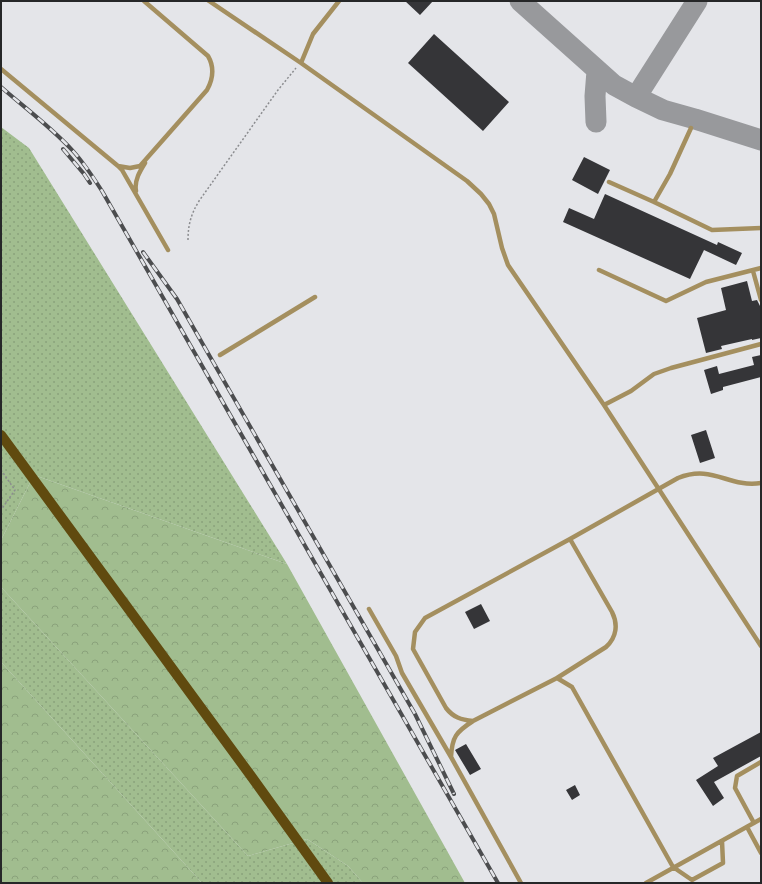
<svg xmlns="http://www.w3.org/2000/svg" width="762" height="884" font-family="'Space Grotesk',sans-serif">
<defs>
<pattern id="grass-dots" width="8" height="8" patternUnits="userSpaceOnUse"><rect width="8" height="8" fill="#a1bd8f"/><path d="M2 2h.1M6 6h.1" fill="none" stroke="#8aa27b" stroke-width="1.8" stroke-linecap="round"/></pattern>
<pattern id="forest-crowns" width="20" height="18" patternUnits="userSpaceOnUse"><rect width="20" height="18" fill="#a1bd8f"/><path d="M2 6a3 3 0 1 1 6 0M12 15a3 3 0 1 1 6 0" fill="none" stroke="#8aa27b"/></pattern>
</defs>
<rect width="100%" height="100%" fill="#e4e5e9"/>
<!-- grass -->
<path fill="url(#grass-dots)" d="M1 127 29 148 287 564 34 475 1 540Z
M1 587 248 856 307 839 348 866 363 883H202L1 662Z"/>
<!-- forest -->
<path fill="url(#forest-crowns)" d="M34 475 287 564 465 883H363L348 866 307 839 248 856 1 587V540Z
M1 662 202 883H1Z"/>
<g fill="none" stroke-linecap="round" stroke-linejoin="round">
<!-- taxiway -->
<path stroke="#98999c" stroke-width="21" d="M520 1 614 85 636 97 663 110 695 119 761 140
M636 97 697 1
M596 122 595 96 597 71"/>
</g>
<!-- building -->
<path fill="#353538" d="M405 1H433L420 15Z
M434 34 509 102 483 131 408 63Z
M584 157 610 170 598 194 572 180Z
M605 194 717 245 718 242 742 253 736 265 704 250 690 279 563 222 569 208 594 219Z
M747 281 752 301 757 300 761 308V338L752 340V339L721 346 722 349 706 353 697 318 726 310 721 288Z
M761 355V377L723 387V390L711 394 704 370 717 366 719 374 754 365 752 357Z
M706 430 715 458 700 463 691 435Z
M481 604 490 621 474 629 465 612Z
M761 732V756L714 782 724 798 713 806 696 780 718 766 713 758Z
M466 744 481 769 470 775 455 750Z
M575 785 580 795 572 800 566 790Z"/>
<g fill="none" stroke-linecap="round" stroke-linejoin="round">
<!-- path -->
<path stroke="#8b8c8f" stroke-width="1.5" stroke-dasharray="2 2" stroke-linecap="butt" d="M188 240C188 225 191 214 199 201L278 90 296 68
M1 470 15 490 1 510"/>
<!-- service -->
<path stroke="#a48f5f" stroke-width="4.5" d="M209 1 301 63 467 181 481 194 489 204 494 214 502 248 508 265 604 405 761 646
M301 63 313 34 339 1
M1 69 118 166 130 168 140 166 207 90C213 79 215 68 208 56L144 1
M119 167 122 170 168 250
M609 182 654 202 712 230 761 228
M136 191C134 181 140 171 145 163
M654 202 670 174 691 128
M599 270 666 301 706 282 761 268
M753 271 761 300
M220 355 315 297
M604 405 631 391 654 374 671 368 761 344
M369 609 396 656 402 673 451 757 521 883
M557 678 606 647C617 637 618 624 612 612L570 539
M473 721C461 720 453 717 446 708L413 649 415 632 425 618 570 539 678 478C713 464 728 488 761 483
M451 757C452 737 456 732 473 721L557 678 572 687 673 867 692 880 723 863 722 841
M754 823 735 788 737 776 761 762
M747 827 761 853
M646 883 761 819"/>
<!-- primary -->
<path stroke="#604a0f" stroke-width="10" d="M1 435 251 776 328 883"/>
<!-- rail casing -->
<g stroke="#4c4d4f" stroke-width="4">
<path id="rail" d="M1 87C25 108 51 127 73 151 84 163 93 177 102 191L498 883
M63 149 84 174 90 183
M143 252 177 299 197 334 415 714 454 794"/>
</g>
<!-- rail -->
<use href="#rail" stroke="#e4e5e9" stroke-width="2.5" stroke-dasharray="8" stroke-linecap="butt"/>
</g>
<!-- border -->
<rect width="762" height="884" fill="none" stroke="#262728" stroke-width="4"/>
</svg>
